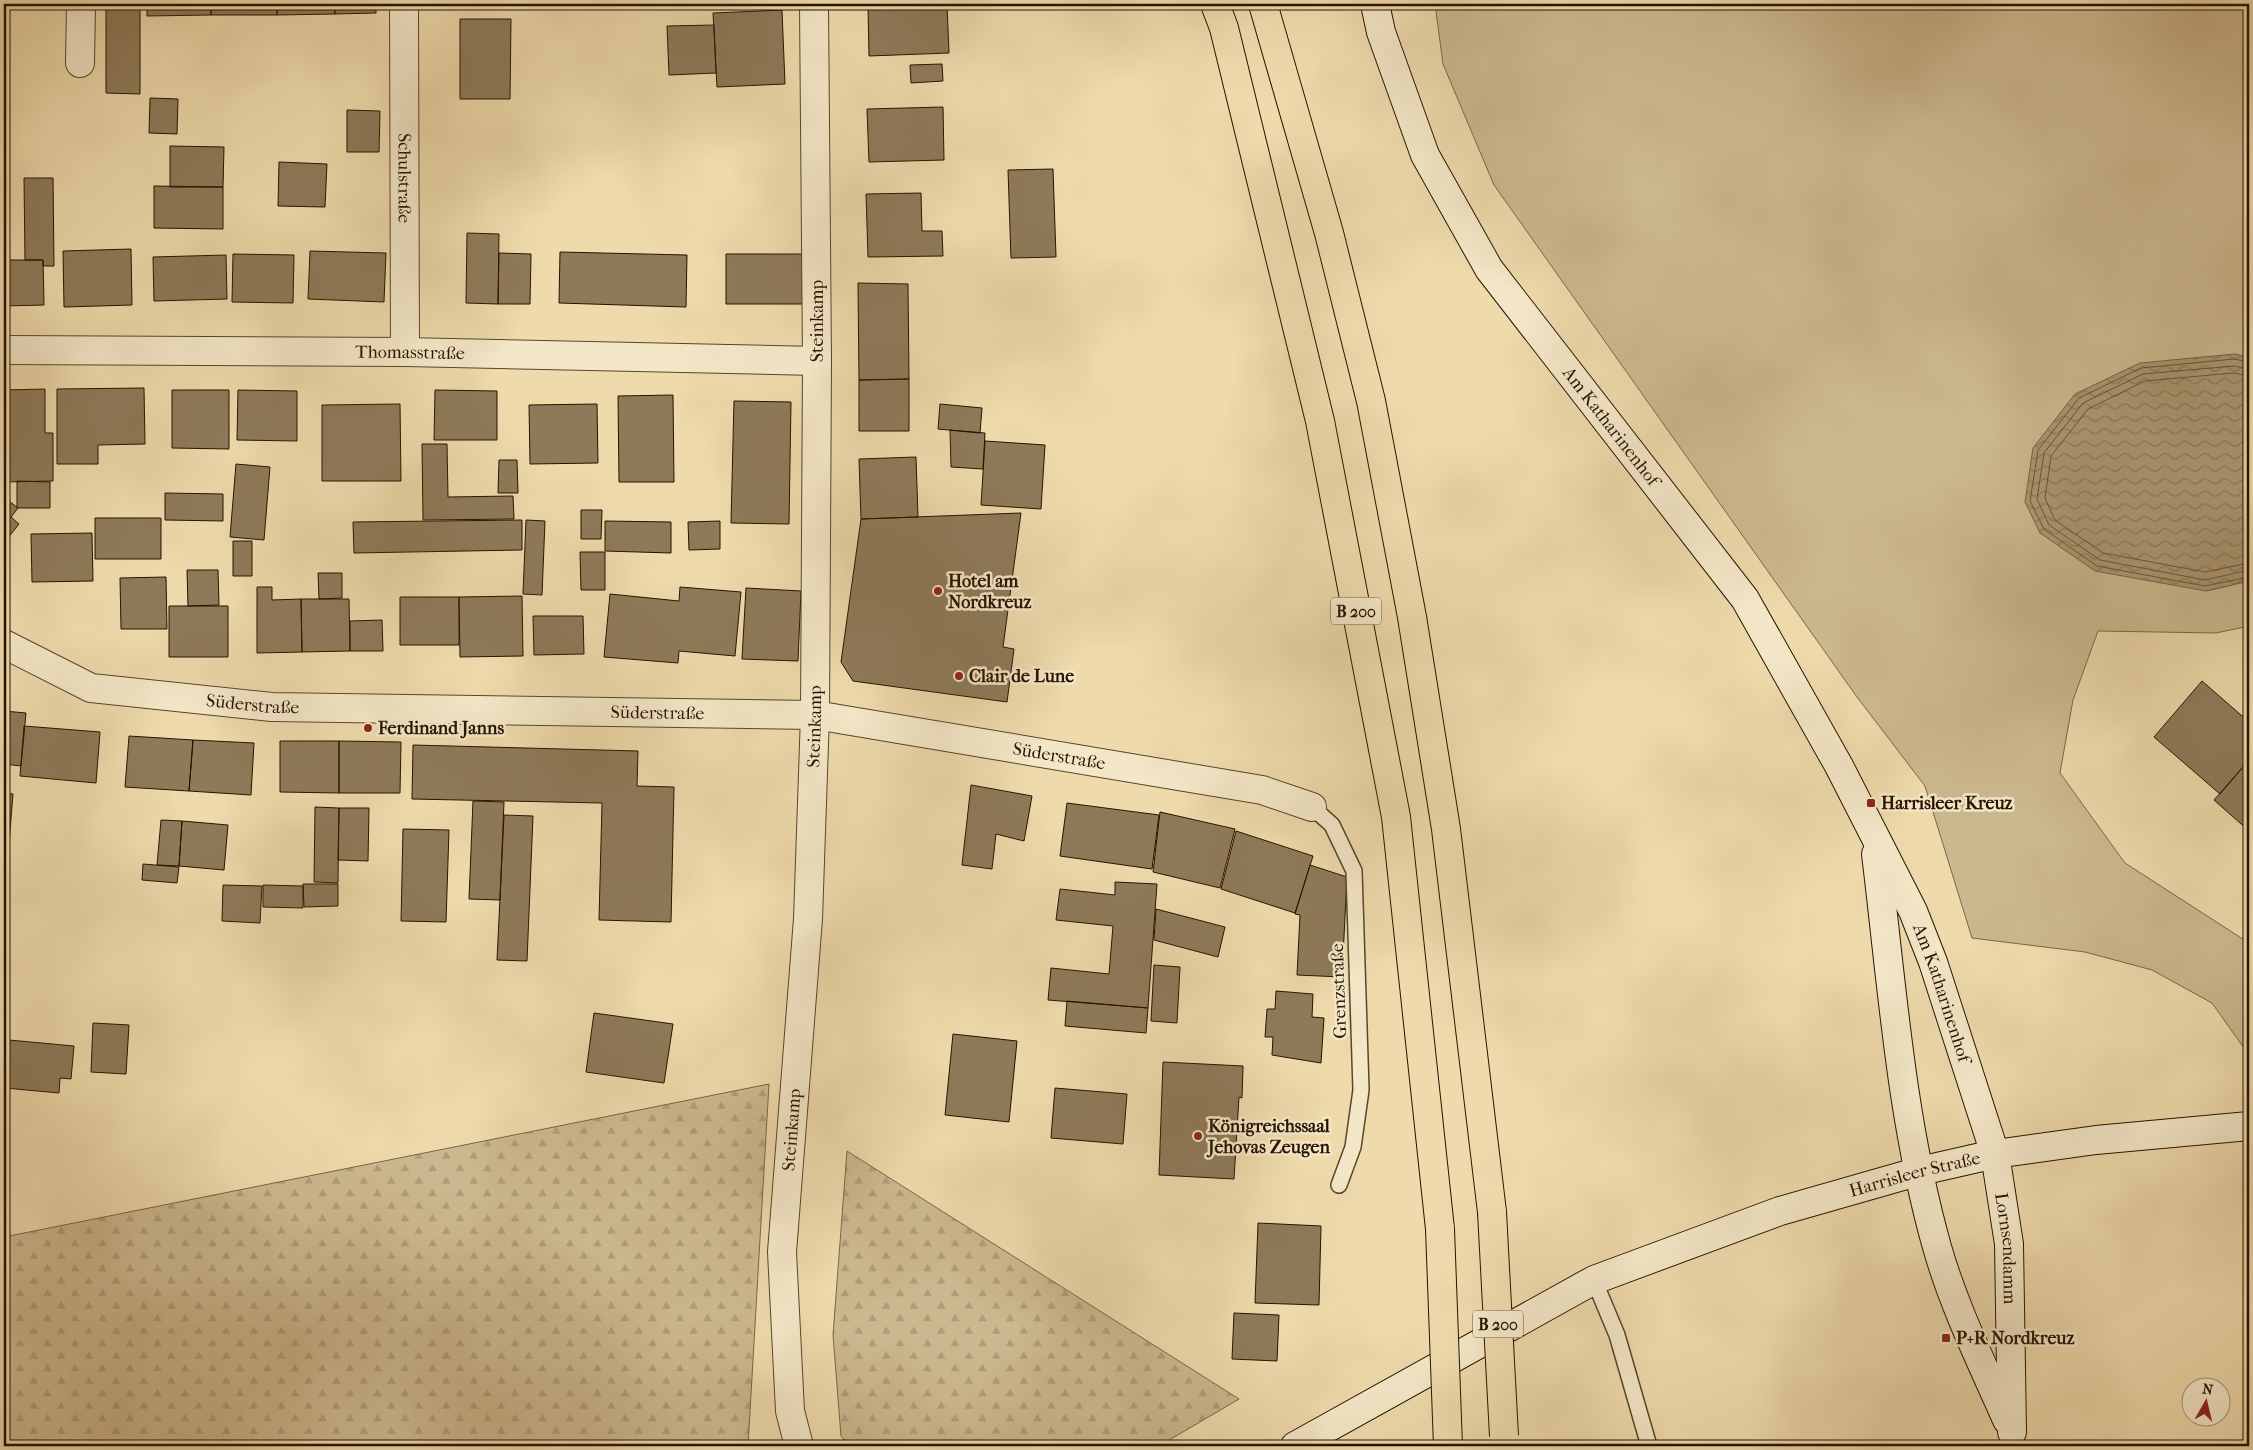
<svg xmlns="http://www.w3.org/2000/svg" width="2253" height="1450" font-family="'IM FELL French Canon',serif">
<defs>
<pattern id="forest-firs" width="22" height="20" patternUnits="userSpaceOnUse" patternTransform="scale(1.25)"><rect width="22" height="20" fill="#ccb88e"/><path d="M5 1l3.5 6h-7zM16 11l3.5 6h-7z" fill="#af9d79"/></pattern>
<pattern id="water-waves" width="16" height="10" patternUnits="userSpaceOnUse" patternTransform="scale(1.25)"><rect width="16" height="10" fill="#aa9671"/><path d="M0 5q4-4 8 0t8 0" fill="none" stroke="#8a795a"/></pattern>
</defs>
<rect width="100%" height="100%" fill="#eedaab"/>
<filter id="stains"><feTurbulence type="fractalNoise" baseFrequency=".004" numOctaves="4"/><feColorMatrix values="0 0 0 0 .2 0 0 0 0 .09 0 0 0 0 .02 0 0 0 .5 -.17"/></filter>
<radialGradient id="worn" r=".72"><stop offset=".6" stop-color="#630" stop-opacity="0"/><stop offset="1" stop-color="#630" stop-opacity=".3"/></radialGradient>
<!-- grass -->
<path fill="#ccb88e" stroke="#796647" d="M1435 4H2249V358L2235 354 2206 591 2249 581V626L2216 633 2098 631 2073 700 2060 773 2125 863 2249 943V1055L2212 1003 2152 970 2085 952 1972 938 1925 786 1857 697 1494 185 1443 64Z"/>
<!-- forest -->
<path fill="url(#forest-firs)" stroke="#796647" d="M769 1084 748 1446H4V1237Z
M847 1151 1239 1399 1159 1446H849L841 1436 833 1335Z"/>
<!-- water -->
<path fill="url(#water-waves)" stroke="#756244" d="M2235 354 2249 358V581L2206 591 2095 571 2040 533 2025 502 2033 448 2075 394 2140 363Z"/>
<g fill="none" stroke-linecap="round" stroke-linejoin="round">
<!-- shore -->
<path stroke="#685438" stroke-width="1" d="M2249 362 2234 359 2141 368 2079 398 2038 450 2030 501 2044 529 2097 566 2205 586 2249 577
M2249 369 2234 366 2143 374 2083 403 2044 453 2037 499 2049 525 2100 560 2205 580 2249 570
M2249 376 2233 373 2145 381 2088 409 2051 456 2045 498 2055 520 2103 553 2205 572 2249 563"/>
</g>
<!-- building -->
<path fill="#8e7a59" stroke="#261300" d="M106 4H140V94L106 93Z
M147 4H211V15L147 16Z
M211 4H277V15H211Z
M277 4H334L335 14 277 15Z
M334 4H376V13L335 14Z
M563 4H604V6H563Z
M947 4 949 53 869 56 868 6Z
M782 10 785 84 717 87 713 13Z
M460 19H511L510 99H460Z
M714 25 716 73 669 75 667 26Z
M942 64 943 81 911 83 910 65Z
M150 98 178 99 177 134 149 133Z
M943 107 944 160 869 162 867 109Z
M347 110 380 111 379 152H347Z
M170 146 224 147 223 187H170Z
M279 162 327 164 325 207 278 206Z
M1053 169 1056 257 1011 258 1008 170Z
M24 178H53L54 266H43V260H25Z
M154 186 223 187V229L154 228Z
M921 193 922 231H942L943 256 868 257 866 194Z
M467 233 499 234 498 304 466 303Z
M131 249 132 305 64 307 63 251Z
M310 251 386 253 384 302 308 299Z
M560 252 687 255 686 307 559 303Z
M499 253 531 254 530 304H498Z
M233 254 294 255 293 303 232 302Z
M726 254H803V304H726Z
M226 255 227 299 154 301 153 257Z
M4 260H43L44 305 4 306Z
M858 283 908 284 909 379 859 380Z
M909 379V431H859V380Z
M144 388 145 444 98 445V464H57V389Z
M45 389V433H53V481L4 482V390Z
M172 390H229V449L172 448Z
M238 390 297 391V441L237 440Z
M435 390 497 391V440H434Z
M673 395 674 482H619L618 396Z
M734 401 791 402 789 524 731 523Z
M400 404 401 481H322V405Z
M597 404 598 463 530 464 529 405Z
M940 404 982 408 980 433 938 429Z
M950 430 985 433 983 469 951 467Z
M985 441 1045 445 1041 509 981 505Z
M422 444H447L448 497 513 496 514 519 423 520Z
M916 457 918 517 861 519 859 459Z
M499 460H517L518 493H498Z
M236 464 270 467 264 540 230 537Z
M17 481 50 482V508H17Z
M165 493 223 494V521L165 520Z
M4 497 18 508 11 517 19 524 4 543Z
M581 510H602L601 539H581Z
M1021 513 1003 647 1014 649 1007 702 853 681 841 662 861 519Z
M95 518H161V559H95Z
M522 520V550L354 553 353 522Z
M526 520 545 521 542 595 523 594Z
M605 521 671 522V553L605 551Z
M720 521V549L689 550 688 522Z
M92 533 93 581 32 582 31 534Z
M233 541H252V576H233Z
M580 552H605V590H581Z
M187 570H218L219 605 188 606Z
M318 573H342V598L319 599Z
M166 577 167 629H121L120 578Z
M257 587H272V600L301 599 302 652 257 653Z
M680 587 741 592 735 656 679 651 678 663 604 657 610 594 679 601Z
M746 588 801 591 798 661 742 659Z
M522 596 523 656 460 657 459 597Z
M400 597H459V645H400Z
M301 599H349L350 651 302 652Z
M169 606H228V657H169Z
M533 616H583L584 654 534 655Z
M382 620 383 651H350V621Z
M2202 681 2249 722V760L2220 794 2154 737Z
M4 711 26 713 21 766 4 764Z
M24 726 100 732 96 783 20 776Z
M129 736 193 740 189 791 125 787Z
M193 740 254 743 251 795 189 791Z
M280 741H339V793L280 792Z
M339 741 401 742 400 793H339Z
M413 745 638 751 637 786 674 787 671 922 599 920 602 803 412 799Z
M2249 760V831L2214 800Z
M971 785 1032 796 1024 841 996 834 992 869 962 865Z
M4 793 13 794 7 868H4Z
M473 801 504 802 500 900 469 899Z
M1067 803 1159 815 1152 869 1060 856Z
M315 807 339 808 338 883 314 882Z
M339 808H369L368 861 338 860Z
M1160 812 1235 829 1220 888 1153 872Z
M504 815 533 816 527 961 497 960Z
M161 820 182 821 179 866 157 865Z
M182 821 228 825 224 870 179 866Z
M403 829 449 830 446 922 401 921Z
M1236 831 1313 856 1295 913 1221 889Z
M143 864 179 867 177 883 142 880Z
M1310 865 1347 877 1342 977 1297 975 1300 915 1295 914Z
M1115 882 1157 884 1148 1008 1048 1000 1051 968 1109 974 1113 926 1056 920 1060 889 1115 895Z
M303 884H338V906L304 907Z
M223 885 262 886 260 923 222 921Z
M263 885 303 886V908L263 907Z
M1156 909 1225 927 1218 957 1154 940Z
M1154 965 1180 967 1177 1023 1151 1021Z
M1276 991 1313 994 1312 1017 1324 1018 1321 1063 1272 1055 1273 1037H1265L1267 1009H1275Z
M1067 1001 1148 1008 1146 1033 1065 1026Z
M594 1013 673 1024 664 1083 586 1072Z
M93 1023 129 1025 126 1074 91 1072Z
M953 1034 1017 1041 1009 1122 945 1115Z
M9 1040 74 1046 71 1079 60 1078 59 1093 5 1088Z
M1163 1062 1243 1066 1242 1098 1239 1097 1234 1179 1159 1175Z
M1055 1088 1127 1094 1123 1144 1051 1138Z
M1258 1223 1321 1226 1319 1305 1255 1303Z
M1234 1313 1279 1315 1277 1361 1232 1359Z"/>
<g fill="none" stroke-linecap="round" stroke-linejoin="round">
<!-- service casing -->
<g stroke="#58452b" stroke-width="18">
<path id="service" d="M1312 807 1332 825 1354 871 1361 1090 1353 1147 1339 1185
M1594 1280 1617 1335 1649 1446"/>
</g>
<!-- minor casing -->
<g stroke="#58452b" stroke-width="30">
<g id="minor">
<path id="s1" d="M404 4 405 352"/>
<path d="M80 63 81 4"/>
<path id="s2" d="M4 350 405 352 817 361"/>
<path id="s3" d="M4 644 91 688 272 707 815 715 1262 790 1312 807"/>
<path id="s4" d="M799 1446 790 1411 782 1252 808 919 815 715 817 361 814 4"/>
</g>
</g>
<!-- secondary casing -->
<g stroke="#261300" stroke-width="30">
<g id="secondary">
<path id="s5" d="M1375 4 1381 32 1425 155 1489 269 1745 599 1839 766 1913 911 1933 962 1995 1154 2009 1244 2012 1432"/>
<path d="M1876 854C1892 985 1901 1120 1937 1247 1954 1307 1982 1363 2007 1420"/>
<path id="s6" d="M1295 1446 1594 1280 1780 1211 1920 1171 1995 1154 2096 1140 2249 1126"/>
</g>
</g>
<!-- trunk casing -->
<g stroke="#261300" stroke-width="30">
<path id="trunk" d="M1215 4 1224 28 1320 421 1396 817 1440 1229
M1263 4 1329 233 1371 401 1412 617 1446 829 1492 1212"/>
</g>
<!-- service -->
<use href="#service" stroke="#f4e7c8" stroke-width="15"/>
<!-- minor -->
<use href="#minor" stroke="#f4e7c8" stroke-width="28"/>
<!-- secondary -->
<use href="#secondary" stroke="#f4e7c8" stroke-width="28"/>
<!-- trunk -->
<use href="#trunk" stroke="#eedaab" stroke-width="28"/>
<!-- trunk-bridge casing -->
<g stroke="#261300" stroke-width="30" stroke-linecap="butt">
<path id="trunk-bridge" d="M1492 1212 1504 1436
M1440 1229 1448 1446"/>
</g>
<!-- trunk-bridge -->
<use href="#trunk-bridge" stroke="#eedaab" stroke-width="28"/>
</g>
<!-- markers -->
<g fill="#8f2418" stroke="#f4e7c8" stroke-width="2">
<circle cx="938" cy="591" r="5"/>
<circle cx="959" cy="676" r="5"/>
<circle cx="368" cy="728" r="5"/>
<rect x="1866" y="798" width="10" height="10" rx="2.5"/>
<circle cx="1198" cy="1136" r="5"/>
<rect x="1941" y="1333" width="10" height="10" rx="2.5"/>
</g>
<g text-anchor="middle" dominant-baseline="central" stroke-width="5" stroke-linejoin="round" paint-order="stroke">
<!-- shield labels -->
<g fill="#f4e7c8" stroke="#64533c" stroke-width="1">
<rect x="1331" y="597.5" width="50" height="27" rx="4"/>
<rect x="1473" y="1310.5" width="50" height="27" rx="4"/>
</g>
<g font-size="16" font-weight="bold" fill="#261300">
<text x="1356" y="611">B 200</text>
<text x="1498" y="1324">B 200</text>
</g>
<!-- street labels -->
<g font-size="18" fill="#261300" stroke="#f4e7c8">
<text stroke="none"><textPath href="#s1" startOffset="174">Schulstraße</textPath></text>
<text transform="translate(817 321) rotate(-90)">Steinkamp</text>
<text stroke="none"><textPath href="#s2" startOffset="406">Thomasstraße</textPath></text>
<text stroke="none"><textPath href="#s5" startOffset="489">Am Katharinenhof</textPath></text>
<text stroke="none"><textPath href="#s3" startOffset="260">Süderstraße</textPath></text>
<text stroke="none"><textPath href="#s3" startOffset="665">Süderstraße</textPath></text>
<text stroke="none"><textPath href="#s4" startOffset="722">Steinkamp</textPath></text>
<text stroke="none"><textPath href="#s3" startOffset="1070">Süderstraße</textPath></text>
<text transform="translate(1339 991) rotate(-92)">Grenzstraße</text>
<text stroke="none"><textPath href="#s5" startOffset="1149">Am Katharinenhof</textPath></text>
<text stroke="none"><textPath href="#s4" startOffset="318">Steinkamp</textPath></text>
<text stroke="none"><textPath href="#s6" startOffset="680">Harrisleer Straße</textPath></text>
<text stroke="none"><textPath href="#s5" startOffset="1414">Lornsendamm</textPath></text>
</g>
<!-- poi labels -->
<g font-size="18" font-weight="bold" fill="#261300" stroke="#f4e7c8" text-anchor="start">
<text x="948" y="581">Hotel am<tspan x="948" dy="21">Nordkreuz</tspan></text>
<text x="969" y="676">Clair de Lune</text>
<text x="378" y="728">Ferdinand Janns</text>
<text x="1881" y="803">Harrisleer Kreuz</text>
<text x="1208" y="1126">Königreichssaal<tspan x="1208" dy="21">Jehovas Zeugen</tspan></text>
<text x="1956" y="1338">P+R Nordkreuz</text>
</g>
</g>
<!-- margin -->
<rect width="2253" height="1450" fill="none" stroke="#eedaab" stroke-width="20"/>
<rect x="5" y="5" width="2243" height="1440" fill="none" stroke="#261300" stroke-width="2.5"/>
<rect x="10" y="10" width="2233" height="1430" fill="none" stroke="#261300"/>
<!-- north arrow -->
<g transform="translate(2206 1402) rotate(8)"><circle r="24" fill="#f4e7c8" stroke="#a29278"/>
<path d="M0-4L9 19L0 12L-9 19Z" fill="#8f2418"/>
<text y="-8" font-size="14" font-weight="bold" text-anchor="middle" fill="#261300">N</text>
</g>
<rect width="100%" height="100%" filter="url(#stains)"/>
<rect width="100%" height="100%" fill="url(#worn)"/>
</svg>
